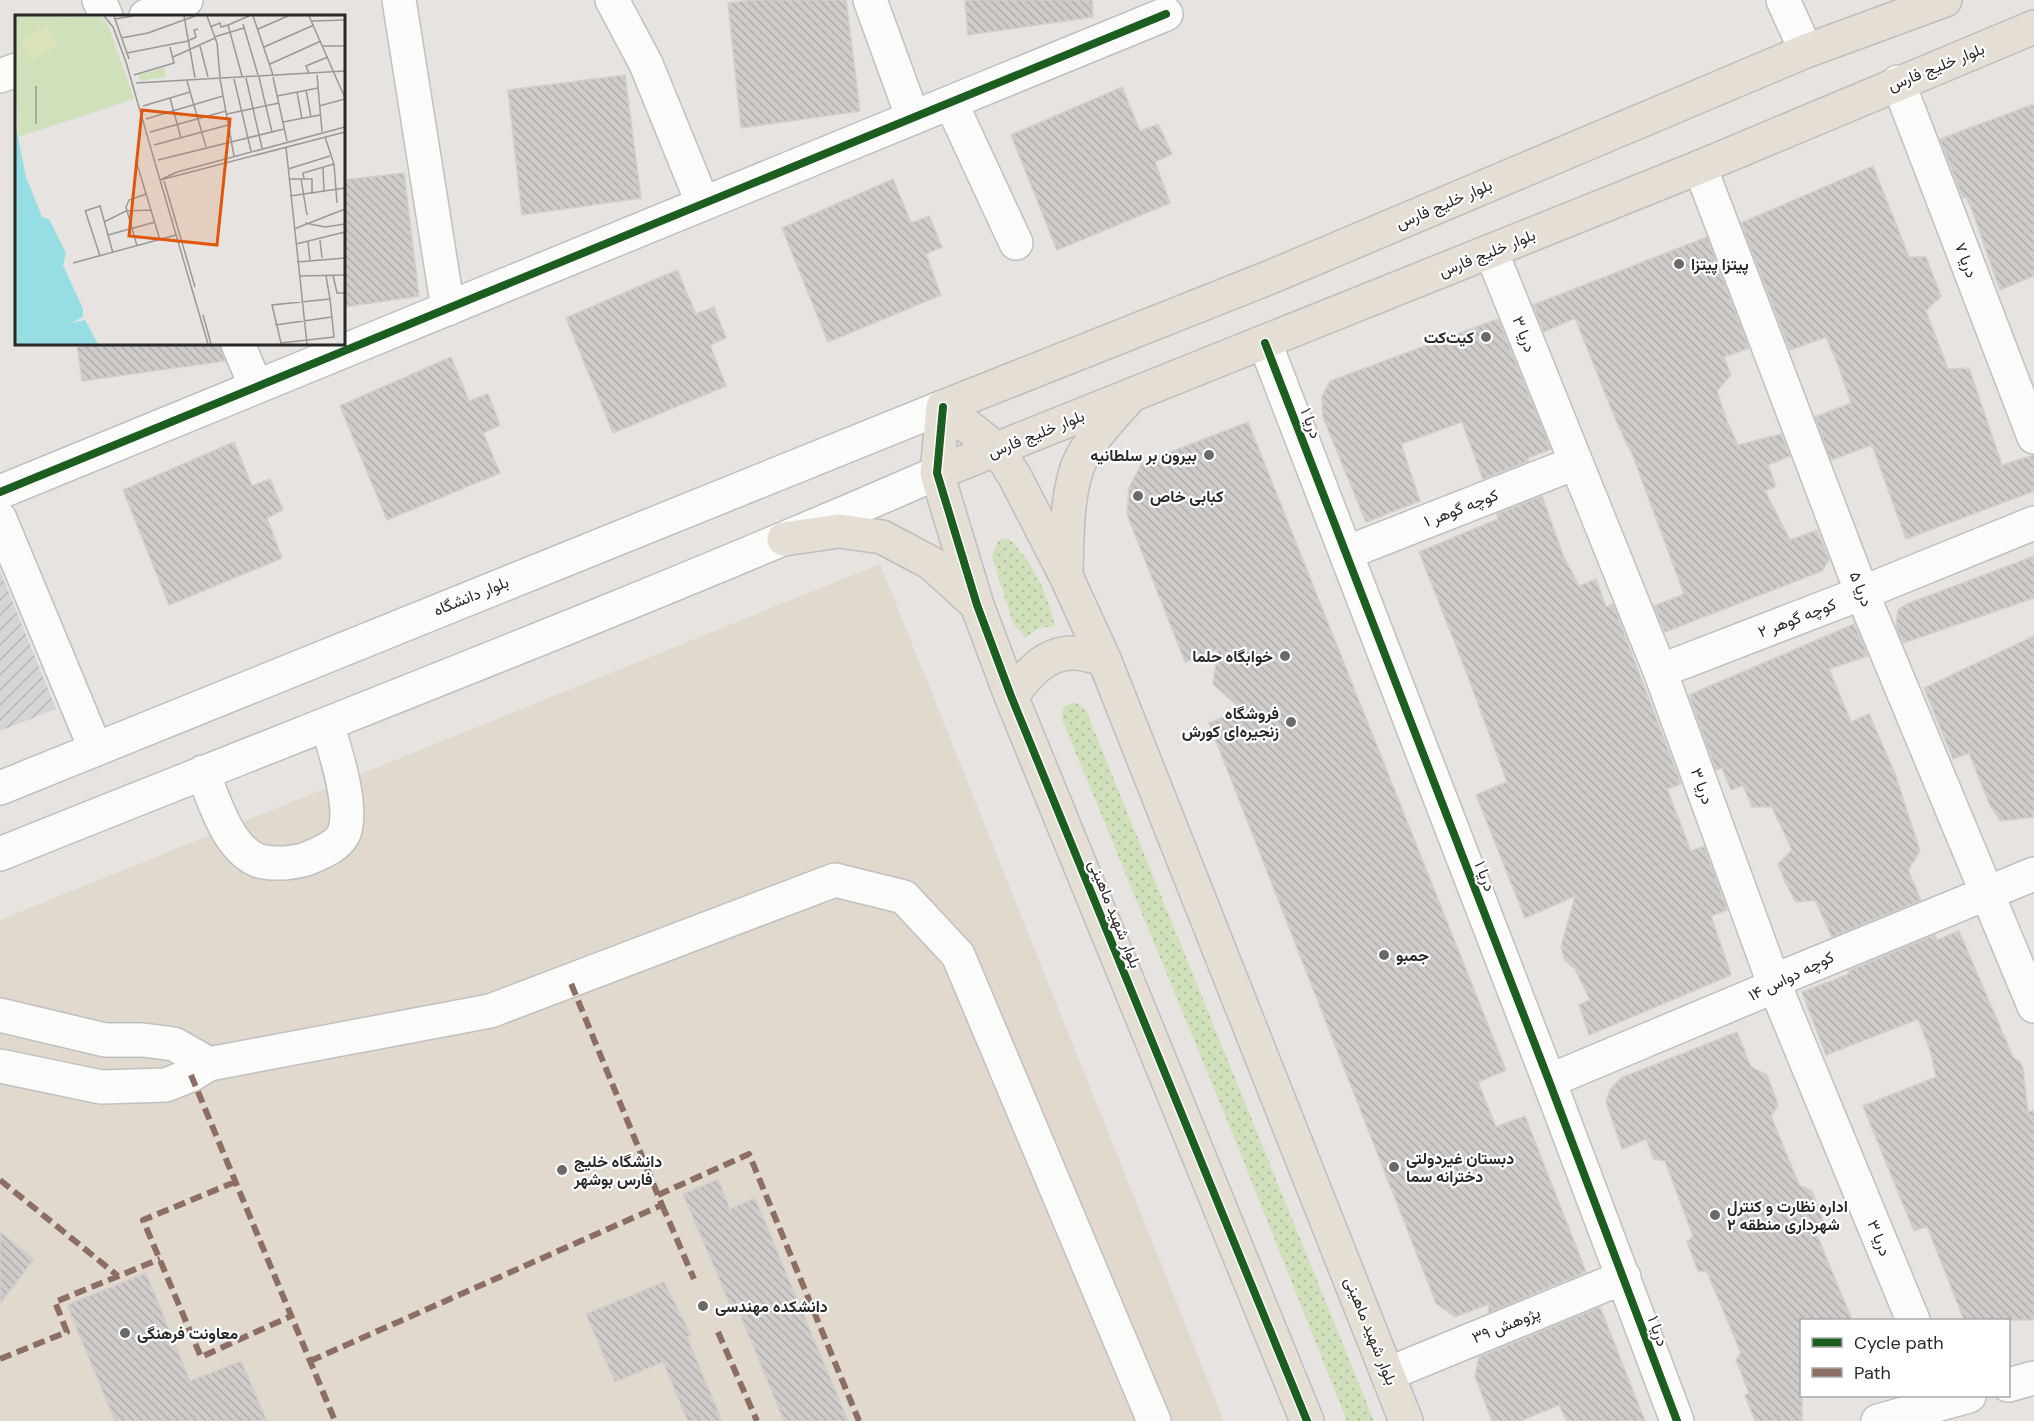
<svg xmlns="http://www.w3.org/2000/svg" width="2034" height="1421" font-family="'DM Sans',Vazirmatn,sans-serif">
<defs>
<pattern id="industrial-furrows" width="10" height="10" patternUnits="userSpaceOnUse" patternTransform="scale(1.5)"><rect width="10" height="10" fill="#d6d4d7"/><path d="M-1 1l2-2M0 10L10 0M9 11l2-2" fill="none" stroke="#b8b6b9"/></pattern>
<pattern id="grass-dots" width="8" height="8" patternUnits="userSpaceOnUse" patternTransform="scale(1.5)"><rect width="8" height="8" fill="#cfe0bb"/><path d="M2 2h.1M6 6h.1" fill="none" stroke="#b2c0a1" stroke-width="1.8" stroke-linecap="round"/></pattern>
<pattern id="building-back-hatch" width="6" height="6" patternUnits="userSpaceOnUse" patternTransform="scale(1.5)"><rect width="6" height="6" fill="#cecbc9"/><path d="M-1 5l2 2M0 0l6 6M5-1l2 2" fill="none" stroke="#b1aead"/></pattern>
</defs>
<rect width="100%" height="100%" fill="#e6e3e0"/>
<!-- industrial -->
<path fill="url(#industrial-furrows)" d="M0 571 56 709 0 731Z"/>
<!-- education -->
<path fill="#e1d8ce" d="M880 564 1224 1421H0V920Z"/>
<!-- grass -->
<path fill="url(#grass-dots)" d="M1002 538 1009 539C1033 562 1048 594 1055 626L1039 628 1025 638 1013 623 992 556 998 541Z
M1075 702 1085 708 1374 1421H1347L1238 1147 1062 719 1063 707Z"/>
<!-- building -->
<path fill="url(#building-back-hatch)" stroke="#d2cfcc" stroke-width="1.5" d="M751 0H846L860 111 741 128 728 3Z
M965 0H1092L1093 17 968 35Z
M625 75 641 198 522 215 508 90Z
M1122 87 1140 131 1158 124 1172 154 1155 162 1170 203 1057 250 1011 135Z
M2034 104V276L2000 290 1972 210 1966 197 1963 198 1940 139Z
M1873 166 1909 257H1926L1941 296 1926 311 1948 369 1969 368 2002 465 2034 455V491L1906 539 1872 445 1831 460 1815 417 1851 403 1840 370 1826 337 1790 350 1741 223Z
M404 173 419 296 344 307V180Z
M893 179 911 223 929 216 942 247 926 254 941 295 828 342 782 228Z
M1707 237 1749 348 1724 357 1731 375 1717 391 1726 419 1738 445 1781 434 1790 456 1768 465 1776 486 1765 491 1790 540 1817 530 1829 560 1822 571 1665 632 1654 606 1684 594 1633 456 1617 423 1575 318 1544 332 1533 305Z
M677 270 696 314 714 307 726 338 710 345 726 386 613 433 566 318Z
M1498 319 1551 449 1528 458 1529 461 1483 479 1462 422 1401 444 1420 501 1366 522 1323 417 1322 396 1330 381Z
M77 344H220L225 361 82 381Z
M451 357 469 401 488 394 500 425 483 433 500 473 387 520 340 406Z
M1248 422 1506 1070 1478 1082 1496 1127 1525 1116 1586 1272 1488 1313 1489 1304 1455 1317 1436 1303 1209 723 1242 710 1213 684 1218 649 1185 662 1127 514 1129 488 1142 463Z
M234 442 252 486 270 479 283 510 267 518 282 558 169 605 123 490Z
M1542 496 1563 555 1579 586 1596 579 1606 607 1613 604 1681 784 1667 789 1691 851 1704 846 1727 910 1711 916 1731 975 1589 1035 1579 1005 1590 1000 1575 969 1565 961 1561 947 1575 896 1525 918 1476 795 1507 782 1464 666 1419 552 1498 519 1497 514Z
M2034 556V598L1903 643 1896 626 1898 610 1907 604Z
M1854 624 1868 656 1829 669 1851 722 1869 714 1895 774 1920 851 1908 870 1921 900 1832 937 1815 900 1796 902 1786 884 1778 864 1792 850 1772 807H1752L1743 785 1731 790 1722 768 1716 770 1689 695Z
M2034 636V817L2000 821 1989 803 1969 753 1953 759 1924 688Z
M1959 931 2013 1057 2020 1062 2023 1069 2028 1112 2034 1110V1320H1964L1927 1226 1914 1231 1863 1106 1936 1077 1931 1053 1918 1019 1826 1055 1802 992 1849 974 1848 971 1935 935 1937 940Z
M1737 1032 1751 1067 1767 1075 1778 1105 1771 1116 1799 1185 1812 1191 1823 1221 1817 1235 1852 1320H1802V1421H1755L1745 1395 1749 1393 1736 1360 1741 1353 1707 1272 1698 1271 1687 1242 1693 1236 1665 1161 1654 1159 1646 1139 1622 1149 1606 1102 1610 1090 1621 1078Z
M718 1179 730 1209 755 1198 848 1421H784L740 1314 735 1316 683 1194Z
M0 1232 34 1259 0 1304Z
M146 1273 190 1381 241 1361 267 1421H115L67 1305Z
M664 1282 691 1335 687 1337 722 1421H688L663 1362 615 1382 586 1314Z
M1600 1307 1645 1421H1567L1559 1405 1520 1421H1492L1475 1376 1479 1357Z"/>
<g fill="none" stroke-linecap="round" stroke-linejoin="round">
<!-- minor casing -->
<g stroke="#c0c0c1" stroke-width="36">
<path id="minor" d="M99 0 106 16
M399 0 448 309
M612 0 646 64 703 204
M870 0 913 118
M1783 0 1806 51
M146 16 186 0
M0 76 16 70
M1898 82 2034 437
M951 103 1016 243
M1700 167 1862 593 2034 1006
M1491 251 1660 671 1775 986 1913 1320
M1265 343 1549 1081 1677 1421
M238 344 256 387
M0 492 1166 14
M0 519 95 748
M1346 553 1575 463
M1660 671 1862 593 2034 523
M203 772C213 799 228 848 257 860 267 864 275 863 284 863 293 862 304 861 311 857 323 852 339 845 344 833 354 807 335 750 327 724
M0 788 943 407
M0 854C313 728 628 608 937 473
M0 1015 105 1040H143L174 1044 209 1064
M0 1066 101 1087 166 1085 191 1075 209 1064 490 1011 835 880 904 897 958 955 1154 1421
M1549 1081 1775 986 1788 975 2034 874
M1388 1374 1624 1277
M2008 1385 2034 1378
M1878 1421 1969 1396"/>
</g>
<!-- major casing -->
<g stroke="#bfbebd" stroke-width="36">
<path id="major" d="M943 407 998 450 1015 477 1066 576 1104 659 1406 1421
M943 407 937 473 977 605 1011 696 1307 1421
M943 407 1273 276 1806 51 1945 0
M937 473 1700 167 2034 27
M784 539 839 531 882 537 931 563 977 605
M1066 574C1067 539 1066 502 1077 468 1085 445 1111 418 1127 400
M1011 696C1027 676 1043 654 1071 653 1081 652 1094 657 1104 659"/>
</g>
<!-- minor -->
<use href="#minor" stroke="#fbfbfa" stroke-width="33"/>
<!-- major -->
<use href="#major" stroke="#e4ded4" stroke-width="33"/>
<!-- quiet -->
<path stroke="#8d6e63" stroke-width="6" stroke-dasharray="12 6" stroke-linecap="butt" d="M191 1075 335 1421
M0 1180 118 1276
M235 1182 143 1220 201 1357 291 1316
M658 1195 749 1154 859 1421
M662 1205 694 1279
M718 1332 757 1421
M0 1359 67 1332 55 1302 160 1259
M310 1361 662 1205 570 981"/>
<!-- cycleway casing -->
<g stroke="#fff" stroke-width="11">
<path id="cycleway" d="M1265 343 1549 1081 1677 1421
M943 407 937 473 977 605 1011 696 1307 1421
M0 492 1166 14"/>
</g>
<!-- cycleway -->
<use href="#cycleway" stroke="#1b5e20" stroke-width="8"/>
</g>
<!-- markers -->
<g fill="#6b6a69" stroke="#fff" stroke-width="2">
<circle cx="1679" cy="264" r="6"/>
<circle cx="1486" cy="337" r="6"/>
<circle cx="1209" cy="455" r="6"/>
<circle cx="1138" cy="496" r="6"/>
<circle cx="1285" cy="656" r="6"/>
<circle cx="1291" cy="722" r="6"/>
<circle cx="1384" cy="955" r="6"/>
<circle cx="1394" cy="1167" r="6"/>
<circle cx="562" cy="1170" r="6"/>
<circle cx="1715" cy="1215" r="6"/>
<circle cx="703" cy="1306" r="6"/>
<circle cx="125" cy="1333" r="6"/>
</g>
<g text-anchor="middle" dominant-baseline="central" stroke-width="4.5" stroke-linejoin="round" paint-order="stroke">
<!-- street labels -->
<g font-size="16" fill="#292929" stroke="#fff">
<text transform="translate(1936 67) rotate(-22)">بلوار خلیج‌ فارس</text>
<text transform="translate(1444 204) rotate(-23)">بلوار خلیج ‌فارس</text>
<text transform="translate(1487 253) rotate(-22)">بلوار خلیج‌ فارس</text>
<text transform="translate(1966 260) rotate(69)">دریا ۷</text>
<text transform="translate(1524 334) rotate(69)">دریا ۳</text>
<text transform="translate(1311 423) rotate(69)">دریا ۱</text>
<text transform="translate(1036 434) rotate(-22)">بلوار خلیج‌ فارس</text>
<text transform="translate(1461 508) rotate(-21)">کوچه گوهر ۱</text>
<text transform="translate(1861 589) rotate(68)">دریا ۵</text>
<text transform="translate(471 596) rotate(-22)">بلوار دانشگاه</text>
<text transform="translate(1797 618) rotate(-21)">کوچه گوهر ۲</text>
<text transform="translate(1702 786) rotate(70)">دریا ۳</text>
<text transform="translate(1485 876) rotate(69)">دریا ۱</text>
<text transform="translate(1115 914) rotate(68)">بلوار شهید ماهینی</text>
<text transform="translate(1791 976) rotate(-26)">کوچه دواس ۱۴</text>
<text transform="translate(1879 1238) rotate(68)">دریا ۳</text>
<text transform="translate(1506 1325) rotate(-22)">پژوهش ۳۹</text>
<text transform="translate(1371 1331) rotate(68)">بلوار شهید ماهینی</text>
<text transform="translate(1658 1331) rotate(70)">دریا ۱</text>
</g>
<!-- poi labels -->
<g font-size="16" font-weight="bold" fill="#292929" stroke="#fff" text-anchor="start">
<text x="1691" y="264">پیتزا پیتزا</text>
<text x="1474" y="337" text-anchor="end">کیت‌کت</text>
<text x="1197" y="455" text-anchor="end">بیرون بر سلطانیه</text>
<text x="1150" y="496">کبابی خاص</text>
<text x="1273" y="656" text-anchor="end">خوابگاه حلما</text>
<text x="1279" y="713" text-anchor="end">فروشگاه<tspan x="1279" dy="18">زنجیره‌ای کورش</tspan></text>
<text x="1396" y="955">جمبو</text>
<text x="1406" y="1158">دبستان غیردولتی<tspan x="1406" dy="18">دخترانه سما</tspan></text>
<text x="574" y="1161">دانشگاه خلیج<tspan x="574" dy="18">فارس بوشهر</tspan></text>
<text x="1727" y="1206">اداره‌ نظارت و کنترل<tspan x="1727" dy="18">شهرداری منطقه ۲</tspan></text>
<text x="715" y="1306">دانشکده مهندسی</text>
<text x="137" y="1333">معاونت فرهنگی</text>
</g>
</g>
<!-- overview -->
<g transform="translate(15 15)">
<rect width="330" height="330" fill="#e6e3e0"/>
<path d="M0 1 86 2 93 10 119 84 3 122ZM149 53 151 62 125 66 123 60Z" fill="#cfe0bb"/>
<path d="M31 11 42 29 18 46 6 26Z" fill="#dae4b8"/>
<path d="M0 107 11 162 27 202 34 204 51 238 48 250 68 294V302L56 308 70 305 83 329H0Z" fill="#97dde4"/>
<path fill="none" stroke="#9a9997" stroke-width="1.5" d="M89 1 98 12 111 47 145 165M99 1 114 44M169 1 180 63M192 1 202 28 205 62M238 1 258 60M294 1 330 83M100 4 118 1M297 6 330 5M228 9 243 60M213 10 227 61M195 12 205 8 206 12 213 10 234 1M243 14 273 1M199 22 229 13M106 23 133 18 180 1M185 31 193 62M308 31H330M249 32 299 10M112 38 173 26 181 22 179 15 183 14M158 42 200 23M255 49 306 26M294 58 291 51 313 42M119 60 159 48 155 32M302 60 307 117M244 62 257 117M258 62 272 126M231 63 247 133M205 64 219 141M219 64 236 136M172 66 191 132M121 68 330 56M21 71V109M291 75 296 102M282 77 287 104M262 81 303 73M155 83 166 123M128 91 175 77M304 91 330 84M212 99 264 88M131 104 208 81M268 107 305 100M135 117 211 96M310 122 319 149 322 188M139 130 213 110M271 132 292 329M143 145 269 114M122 149 145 225M308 152 309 177M273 154 315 141M274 164H297V179M286 164 292 200M289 164 288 158 319 149M145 165 193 329M145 165 162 157 330 112M145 165 330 117M149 166 180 272M275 181 330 173M70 195 85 241M70 196 85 191 98 238M89 207 111 196 136 195M290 208 310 212 330 209M279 214 330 194M93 220 140 207M305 225 307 243M293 227 295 245M281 229 330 217M122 231 111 192 114 185 131 179M282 247 330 243M58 248 161 220M318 260 322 278H330M284 261 330 260M311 261 315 284 319 322 266 328 257 290 315 284M188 300 196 329M260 310 317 302"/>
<path fill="#de570d" fill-opacity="0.15" stroke="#de570d" stroke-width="3" d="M127 95 215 104 202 230 114 221Z"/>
<rect width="330" height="330" fill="none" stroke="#292929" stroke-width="3"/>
</g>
<!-- legend -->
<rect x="1800" y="1319" width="210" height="78" fill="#ffffff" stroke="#a9a9a9" stroke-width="1.5"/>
<rect x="1812" y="1338" width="30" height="9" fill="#1b5e20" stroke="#a9a9a9" stroke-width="1.5"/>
<text x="1854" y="1349" font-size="18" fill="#292929">Cycle path</text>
<rect x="1812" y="1368" width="30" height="9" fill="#8d6e63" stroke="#a9a9a9" stroke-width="1.5"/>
<text x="1854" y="1379" font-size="18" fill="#292929">Path</text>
</svg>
